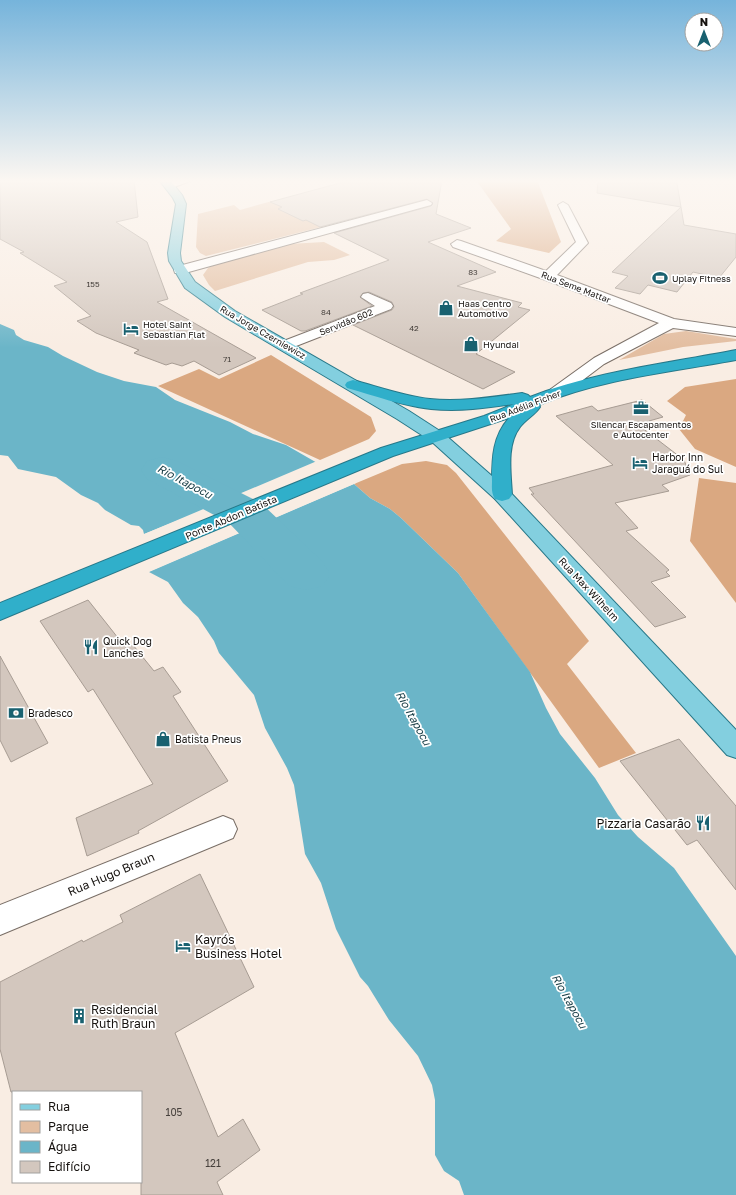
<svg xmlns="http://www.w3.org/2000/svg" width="736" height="1195" font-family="'Golos Text',sans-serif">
<rect width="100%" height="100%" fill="#f9ede3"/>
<!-- green -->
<path fill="#e3bea1" d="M272 201 325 226 206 256 200 253 196 247 198 214 234 205 240 210Z
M324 242 350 255 334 260 308 262 215 291 209 285 203 275 208 268 215 264 289 244Z
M686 331 736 339V341L683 347 619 360 664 334Z"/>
<!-- forest -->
<path fill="#daa881" d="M476 180H537L561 242 549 253 496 241 511 229Z
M271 355 371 417 376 431 369 439 320 460 158 386 199 369 219 379Z
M736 379V467L695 449 679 429 686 415 667 401 685 387Z
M426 461 447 465 456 473 589 641 567 664 636 753 599 768 458 573 401 518 390 509 370 498 354 484 402 464Z
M699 478 736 483V603L690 541Z"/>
<!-- water -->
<path fill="#6bb5c8" d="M0 324 14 330 16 335 24 340 48 347 63 356 97 372 124 381 156 387 175 400 230 422 253 434 286 445 319 464 144 534 143 530 139 526 131 525 105 510 98 503 81 495 56 477 18 469 8 456 0 455Z
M354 484 370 498 390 509 401 518 458 573 530 672 546 708 560 734 595 778 618 815 638 837 674 868 736 956V1195H464L459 1181 444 1171 435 1155V1100L432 1085 418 1056 389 1020 368 986 360 977 336 929 321 883 305 854 294 785 287 768 265 728 254 695 219 653 214 641 198 617 183 603 168 582 149 572Z"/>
<!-- pier -->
<path fill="#f9ede3" d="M317 461 321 463 320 466 145 536 142 535Z
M354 482 356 483 148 572 149 570Z"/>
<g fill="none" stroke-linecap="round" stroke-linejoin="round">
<!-- river -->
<path fill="#6bb5c8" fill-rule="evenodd" d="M162 457 177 461 261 503 323 562 330 574 323 586 306 590 289 586 229 523 147 479 141 470 147 461Z"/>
</g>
<!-- building -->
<path fill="#d3c7be" stroke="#a79c93" d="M0 180H134L138 217 116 222 147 242 168 299 157 302 256 358 219 375 194 361 182 366 172 363 166 365 134 353 139 350 96 333 77 321 91 316 54 286 67 282 20 253 24 252 0 239Z
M351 180H442L436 214 471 228 428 242 496 272 457 286 522 303 518 307 530 310 476 354 515 372 483 389 353 325 392 310 394 307 392 302 369 292 363 293 360 297 372 306 305 331H301L262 310 303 294 300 293 389 260 334 233 431 206 433 204 427 199 320 227 306 220 303 221 278 209 282 207 270 202Z
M598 180H653L677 183 681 207 597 193Z
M681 207 684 225 736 234V257L719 278 693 272 677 292 648 285 640 294 615 288 628 276 612 272Z
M642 400 663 417 649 421 653 424 641 427 684 460 690 475 662 485 669 491 615 503 638 528 626 531 669 570 666 572 670 576 651 582 686 617 655 627 531 494H534L529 488 613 465 556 416 592 406 598 411Z
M88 600 126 648 133 645 154 671 163 667 181 692 173 696 228 781 138 831 139 833 87 856 76 818 153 784 93 689 88 692 40 621Z
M0 656 48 743 11 762 0 740Z
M679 739 736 806V890L697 840 687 845 620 761Z
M200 874 254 987 175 1033 218 1137 243 1119 260 1150 217 1182 223 1195H141V1092H11L0 1049V982L82 940 83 942 123 922 120 915Z"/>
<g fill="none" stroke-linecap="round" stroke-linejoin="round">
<!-- minor casing -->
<g stroke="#796e66" stroke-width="2">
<path id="minor" d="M176 180H193L169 189 164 186Z
M427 200 432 203 431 205 185 273H175L174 270 175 267Z
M563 202 568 205 588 243 557 275 674 319 736 328V336L673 328 604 364 563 395 557 397 551 395 549 392 551 389 594 358 659 323 543 279 453 247 451 244 457 240 461 241 546 271 576 242 558 205Z
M368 293 391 303 393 306 391 309 291 348H281L279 345 281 342 375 306 361 297 363 294Z
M223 816 233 820 237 829 233 838 0 935V905Z"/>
</g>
<!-- major casing -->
<g stroke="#277889" stroke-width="2">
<path id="major" d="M159 180H170L182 195 186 204 180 253 181 261 195 282 235 311 409 411 443 433 509 491 736 730V758L727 755 495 499 431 441 397 419 225 317 185 288 169 261 168 253 176 204 173 198Z"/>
</g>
<!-- highway casing -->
<g stroke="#277889" stroke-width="2">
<path id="highway" d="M736 350V360C671 372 601 379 539 405L540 407C535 415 526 419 520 427 506 445 511 473 512 495L509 499 502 501 495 499C491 493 492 487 492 481 492 457 493 436 509 418L393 456 0 620V603L381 448 484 416 514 404C487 408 459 412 431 409 403 406 375 396 347 388L345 385 347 382 353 380C379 387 404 396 430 399 461 402 492 397 522 393L528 395 530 397C592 372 669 363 736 350Z"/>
</g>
<!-- minor -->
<use href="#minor" fill="#fff" fill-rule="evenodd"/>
<!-- major -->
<use href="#major" fill="#83cfdf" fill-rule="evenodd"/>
<!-- highway -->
<use href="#highway" fill="#30afca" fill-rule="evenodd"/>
</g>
<!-- sky -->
<linearGradient id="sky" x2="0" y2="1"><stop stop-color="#76b4db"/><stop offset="0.52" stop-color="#fcf7f2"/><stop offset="1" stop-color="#fcf7f2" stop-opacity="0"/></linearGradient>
<rect width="736" height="348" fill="url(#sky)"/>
<!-- icons -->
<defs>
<g id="stadium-bare" transform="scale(1.2)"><path d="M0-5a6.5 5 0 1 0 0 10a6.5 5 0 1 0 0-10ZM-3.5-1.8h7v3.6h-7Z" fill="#196170" stroke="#fff" stroke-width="2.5" paint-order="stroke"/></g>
<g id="shop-bare" transform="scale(1.2)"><path d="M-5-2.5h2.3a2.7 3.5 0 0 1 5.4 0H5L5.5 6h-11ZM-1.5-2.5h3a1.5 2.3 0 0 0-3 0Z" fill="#196170" stroke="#fff" stroke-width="2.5" paint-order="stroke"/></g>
<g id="hotel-bare" transform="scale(1.2)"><path d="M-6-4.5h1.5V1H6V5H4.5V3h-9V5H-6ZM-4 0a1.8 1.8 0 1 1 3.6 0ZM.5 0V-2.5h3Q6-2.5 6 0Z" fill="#196170" stroke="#fff" stroke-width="2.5" paint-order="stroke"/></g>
<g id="office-bare" transform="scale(1.2)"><path d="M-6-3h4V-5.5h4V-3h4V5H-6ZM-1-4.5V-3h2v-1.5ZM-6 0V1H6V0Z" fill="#196170" stroke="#fff" stroke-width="2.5" paint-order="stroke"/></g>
<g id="restaurant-bare" transform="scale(1.2)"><path d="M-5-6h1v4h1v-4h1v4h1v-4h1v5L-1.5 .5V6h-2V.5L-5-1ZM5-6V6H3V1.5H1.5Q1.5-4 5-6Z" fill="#196170" stroke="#fff" stroke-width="2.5" paint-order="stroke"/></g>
<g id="bank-bare" transform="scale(1.2)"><path d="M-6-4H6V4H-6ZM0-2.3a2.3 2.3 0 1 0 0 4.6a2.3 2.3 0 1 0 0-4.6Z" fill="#196170" stroke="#fff" stroke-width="2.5" paint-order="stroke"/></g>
<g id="building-bare" transform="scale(1.2)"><path d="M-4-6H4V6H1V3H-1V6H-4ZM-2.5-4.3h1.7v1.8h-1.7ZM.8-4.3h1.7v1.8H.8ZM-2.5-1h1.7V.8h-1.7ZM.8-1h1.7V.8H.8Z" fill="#196170" stroke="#fff" stroke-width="2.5" paint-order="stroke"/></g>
</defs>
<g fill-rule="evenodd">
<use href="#stadium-bare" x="660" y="278"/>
<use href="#shop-bare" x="446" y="308"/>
<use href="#hotel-bare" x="131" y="329"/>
<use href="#shop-bare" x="471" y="344"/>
<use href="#office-bare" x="641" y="408"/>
<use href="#hotel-bare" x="640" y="463"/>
<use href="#restaurant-bare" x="91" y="647"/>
<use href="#bank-bare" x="16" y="713"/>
<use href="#shop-bare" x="163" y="739"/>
<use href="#restaurant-bare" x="703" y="823"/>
<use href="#hotel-bare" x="183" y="946"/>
<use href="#building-bare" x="79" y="1016"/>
</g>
<g text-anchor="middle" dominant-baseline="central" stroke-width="3.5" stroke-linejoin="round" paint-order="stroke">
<!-- number labels -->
<g font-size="8" fill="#46403c">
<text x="473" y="272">83</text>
<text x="93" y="284">155</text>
<text x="326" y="312">84</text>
<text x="414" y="328">42</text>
<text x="227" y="359">71</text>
</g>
<!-- far-poi labels -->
<g font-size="9" fill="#171310" stroke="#fff" text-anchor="start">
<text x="672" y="278">Uplay Fitness</text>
<text x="458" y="303">Haas Centro<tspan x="458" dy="10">Automotivo</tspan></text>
<text x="143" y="324">Hotel Saint<tspan x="143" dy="10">Sebastian Flat</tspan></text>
<text x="483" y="344">Hyundai</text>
<text x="641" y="424" text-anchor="middle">Silencar Escapamentos<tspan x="641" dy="10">e Autocenter</tspan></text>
</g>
<!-- far-street labels -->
<g font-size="9" fill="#171310" stroke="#fff">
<text transform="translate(576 287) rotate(21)">Rua Seme Mattar</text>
<text transform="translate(346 322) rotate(-22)">Servidão 602</text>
<text transform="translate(263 332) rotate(30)">Rua Jorge Czerniewicz</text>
<text transform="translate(525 406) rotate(-21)">Rua Adélia Ficher</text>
</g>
<!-- poi labels -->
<g font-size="10" fill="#171310" stroke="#fff" text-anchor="start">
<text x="652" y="457">Harbor Inn<tspan x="652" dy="12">Jaraguá do Sul</tspan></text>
<text x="103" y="641">Quick Dog<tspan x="103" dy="12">Lanches</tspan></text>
<text x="28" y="713">Bradesco</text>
<text x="175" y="739">Batista Pneus</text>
</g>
<!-- street labels -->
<g font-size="10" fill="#171310" stroke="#fff">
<text transform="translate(231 517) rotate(-23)">Ponte Abdon Batista</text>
<text transform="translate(589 589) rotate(47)">Rua Max Wilhelm</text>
</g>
<!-- near-number labels -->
<g font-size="10" fill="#46403c">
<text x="174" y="1112">105</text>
<text x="213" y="1163">121</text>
</g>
<!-- water labels -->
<g font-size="11" font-style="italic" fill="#1d4149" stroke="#fff">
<text transform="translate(185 481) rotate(28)">Rio Itapocu</text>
<text transform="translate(414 718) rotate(61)">Rio Itapocu</text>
<text transform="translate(570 1001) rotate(61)">Rio Itapocu</text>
</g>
<!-- near-poi labels -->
<g font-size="12" fill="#171310" stroke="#fff" text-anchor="start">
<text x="691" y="823" text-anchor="end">Pizzaria Casarão</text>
<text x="195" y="939">Kayrós<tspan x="195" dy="14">Business Hotel</tspan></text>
<text x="91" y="1009">Residencial<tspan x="91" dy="14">Ruth Braun</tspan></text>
</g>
<!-- near-street labels -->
<g font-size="12" fill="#171310" stroke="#fff">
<text transform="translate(111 874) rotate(-23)">Rua Hugo Braun</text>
</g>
</g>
<!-- legend -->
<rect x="12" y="1091" width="130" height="92" fill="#ffffff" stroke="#a2a19f"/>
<rect x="20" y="1104" width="20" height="6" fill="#83cfdf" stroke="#a2a19f"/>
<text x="48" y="1111" font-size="12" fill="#171310">Rua</text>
<rect x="20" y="1121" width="20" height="12" fill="#e3bea1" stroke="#a2a19f"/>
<text x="48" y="1131" font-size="12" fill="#171310">Parque</text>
<rect x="20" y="1141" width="20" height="12" fill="#6bb5c8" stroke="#a2a19f"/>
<text x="48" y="1151" font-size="12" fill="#171310">Água</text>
<rect x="20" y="1161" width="20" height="12" fill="#d3c7be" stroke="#a2a19f"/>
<text x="48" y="1171" font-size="12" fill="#171310">Edifício</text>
<!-- north arrow -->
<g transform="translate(704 32)"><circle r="19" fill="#ffffff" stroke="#a2a19f"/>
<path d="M0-3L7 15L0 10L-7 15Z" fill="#196170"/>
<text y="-6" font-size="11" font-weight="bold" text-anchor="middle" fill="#171310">N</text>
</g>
</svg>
